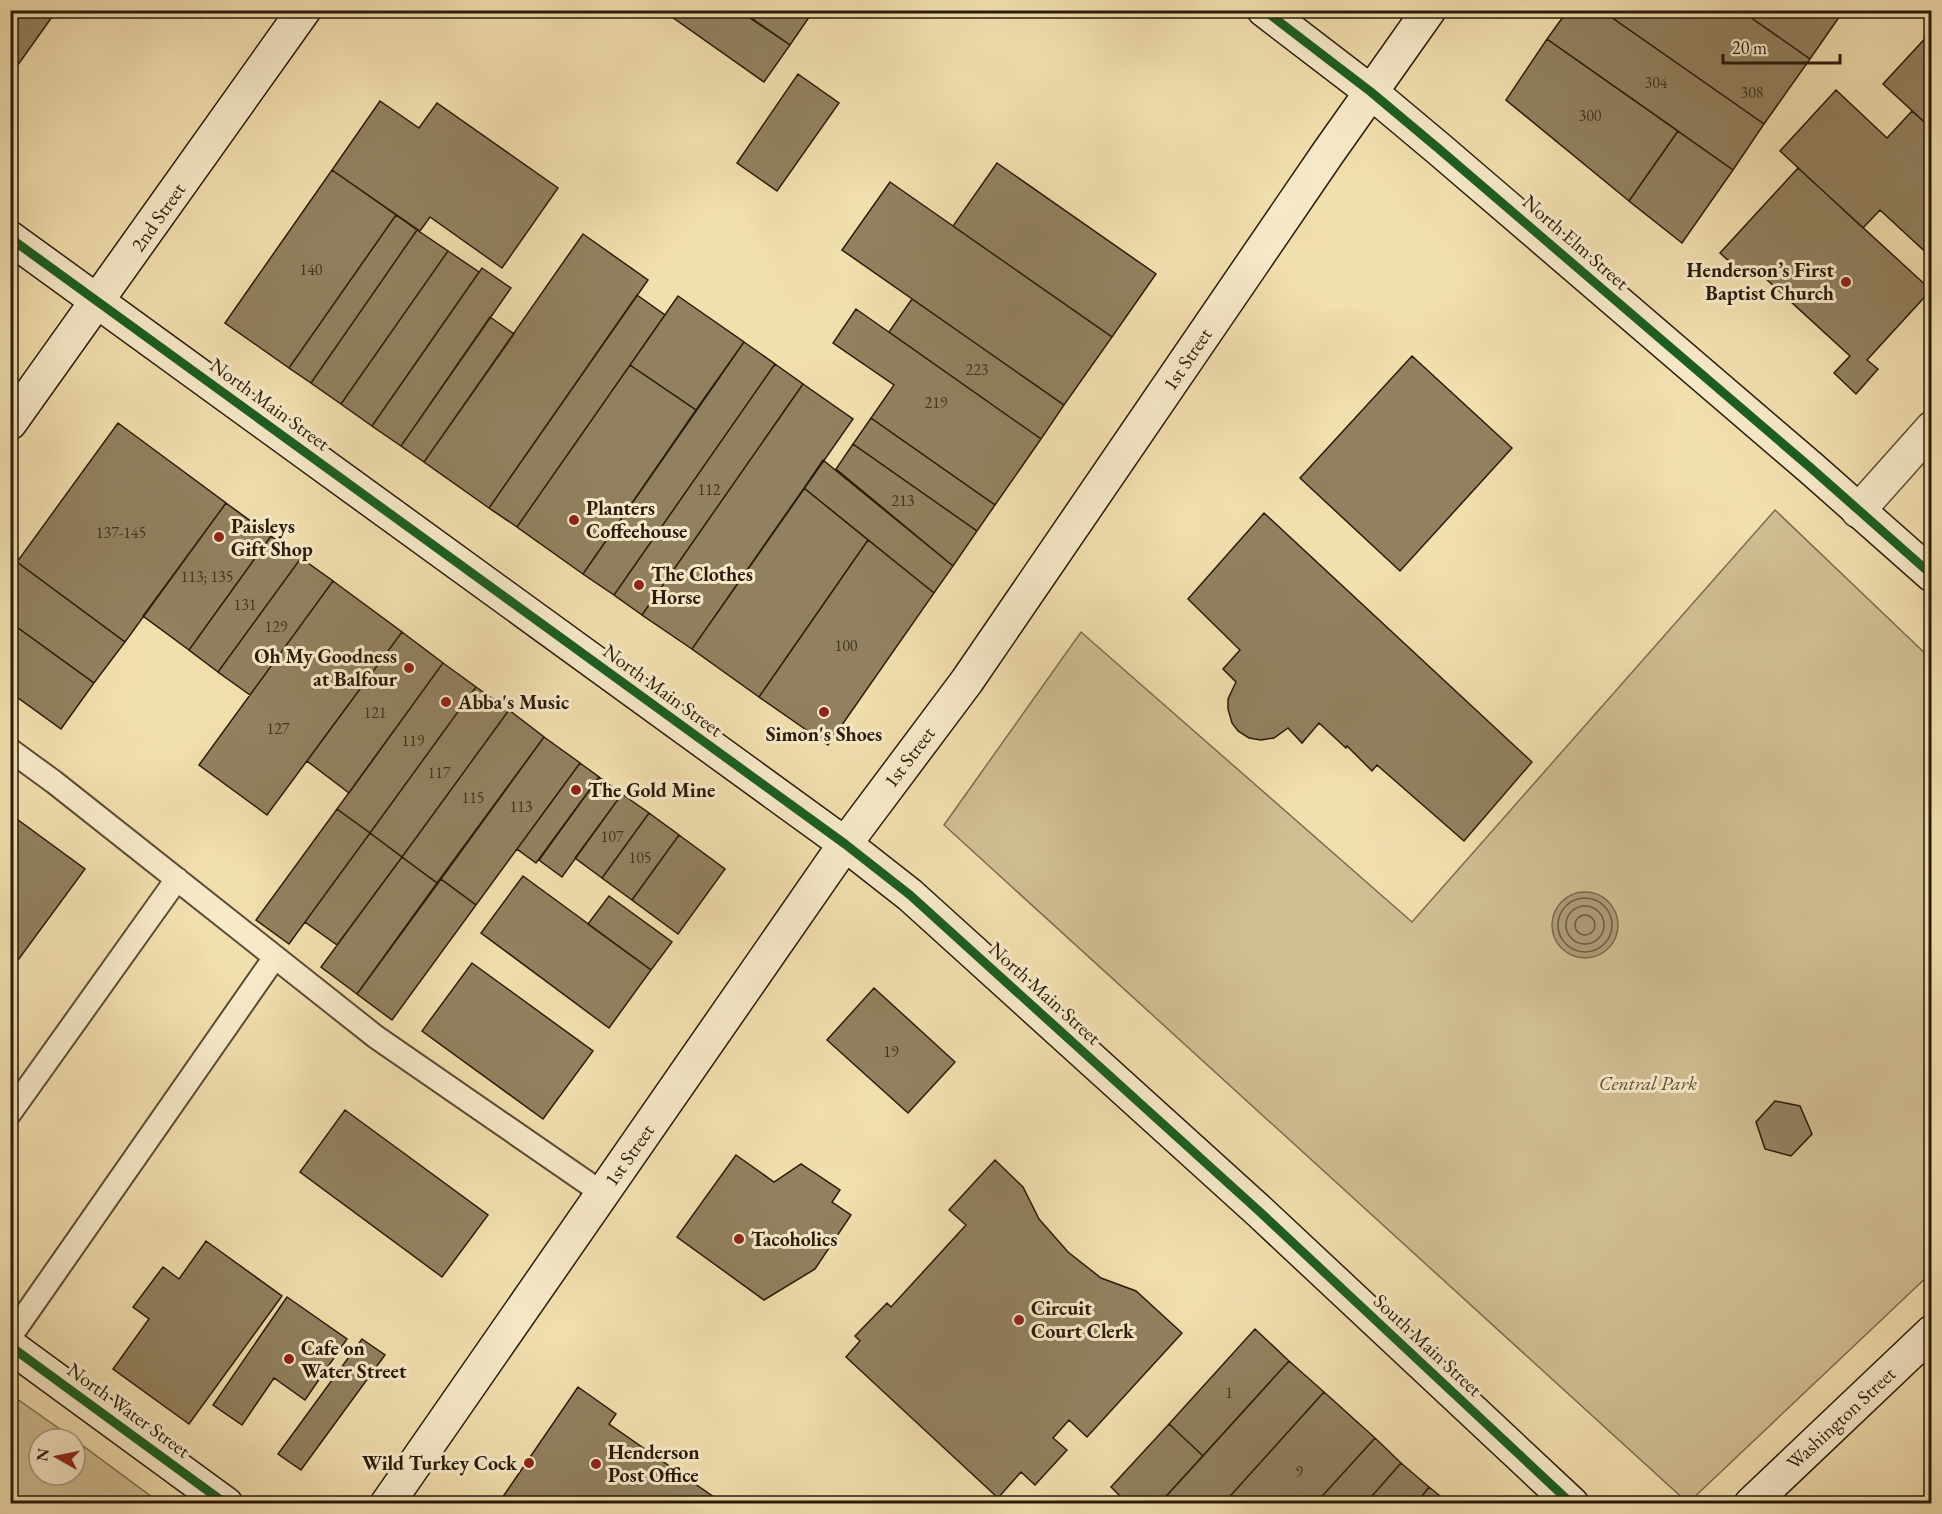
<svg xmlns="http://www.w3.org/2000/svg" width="1942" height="1514" font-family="'EB Garamond',serif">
<rect width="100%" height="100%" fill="#f2dfae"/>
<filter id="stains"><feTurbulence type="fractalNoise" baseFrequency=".00333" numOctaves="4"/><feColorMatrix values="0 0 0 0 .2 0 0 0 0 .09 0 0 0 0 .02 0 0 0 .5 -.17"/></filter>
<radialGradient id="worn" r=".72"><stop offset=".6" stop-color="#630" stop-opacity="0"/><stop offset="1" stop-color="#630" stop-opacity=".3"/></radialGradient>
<!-- green -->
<path fill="#d0be92" stroke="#7c6c4e" stroke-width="1.5" d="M1775 510 1931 659V1273L1688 1503 944 825 1081 632 1412 922Z
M10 1394 74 1439H39V1475H75V1440L160 1503H11Z"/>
<!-- water -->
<path fill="#ae9c77" stroke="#79684c" stroke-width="1.5" d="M1552 925a33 33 0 1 1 66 0a33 33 0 1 1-66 0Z"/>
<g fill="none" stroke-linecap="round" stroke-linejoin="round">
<!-- shore -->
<path stroke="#6c5c41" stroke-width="1.5" d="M1558 925a27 27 0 1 1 54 0a27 27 0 1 1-54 0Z
M1566 925a19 19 0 1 1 38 0a19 19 0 1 1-38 0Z
M1575 925a10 10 0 1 1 20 0a10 10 0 1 1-20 0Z"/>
</g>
<!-- building -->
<path fill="#928160" stroke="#291b0b" stroke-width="1.5" d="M10 10H57L10 76Z
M190 10H207L201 18Z
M662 10H740L790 45 764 82Z
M746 10H814L790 45 744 14Z
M1568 10H1601L1764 124 1733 170 1547 39Z
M1601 10H1740L1810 59 1764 124Z
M1740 10H1844L1810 59Z
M1932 31V129L1883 84Z
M1547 39 1678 131 1629 201 1506 100Z
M798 74 839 103 777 191 737 163Z
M1836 90 1887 138 1912 111 1932 129V258L1880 210 1863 228 1780 151Z
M380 101 419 128 437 103 558 188 502 268 430 217 420 231 332 170Z
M1678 131 1733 170 1682 243 1629 201Z
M997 163 1156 274 1112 337 953 226Z
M1798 168 1931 290 1867 360 1878 369 1856 394 1834 373 1850 356 1752 266 1744 275 1720 253Z
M332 170 396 215 289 368 225 323Z
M890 182 1112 337 1064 405 842 250Z
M396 215 417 230 311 383 289 368Z
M417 230 448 251 341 404 311 383Z
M583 234 648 280 489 508 424 462Z
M448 251 479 272 372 426 341 404Z
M482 268 511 288 401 446 372 426Z
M637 295 665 315 517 527 489 508Z
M678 296 744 342 696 410 630 365Z
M912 299 1064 405 1041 439 889 332Z
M856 309 1041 439 995 505 871 418 894 385 833 343Z
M490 317 514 334 424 462 401 446Z
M744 342 775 364 614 595 583 574Z
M1412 356 1512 448 1400 571 1300 478Z
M775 364 803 384 642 615 614 595Z
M630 365 696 410 583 574 517 527Z
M803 384 853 419 692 649 642 615Z
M871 418 995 505 977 531 853 444Z
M118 423 226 503 125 642 17 562Z
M853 444 977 531 953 566 836 469Z
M823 460 953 566 934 593 804 488Z
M804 488 868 540 759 697 692 649Z
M226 503 271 536 189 650 143 616Z
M1264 513 1532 762 1464 841 1377 765 1372 771 1347 746 1346 748 1319 723 1302 743 1288 728 1274 738 1261 740 1249 738 1238 731 1232 723 1228 709V699L1236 682 1223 669 1240 650 1188 599Z
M271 536 301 558 218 672 189 650Z
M868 540 934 593 828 745 759 697Z
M301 558 333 581 250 695 218 672Z
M17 562 125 642 94 683 10 622V571Z
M333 581 402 632 267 815 199 765Z
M10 622 94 683 61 729 10 692Z
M402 632 443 663 349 793 307 761Z
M443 663 476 687 370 833 337 809Z
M476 687 509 710 402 857 370 833Z
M509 710 544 737 437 883 402 857Z
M544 737 580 763 476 905 441 879Z
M580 763 599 777 536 863 517 849Z
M599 777 622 794 562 877 539 860Z
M622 794 649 813 602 878 575 858Z
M337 809 370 833 289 944 256 920Z
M649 813 679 835 632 900 602 878Z
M10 814 85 869 10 971Z
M370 833 402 857 337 945 305 922Z
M679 835 725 869 678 934 632 900Z
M402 857 437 883 357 994 321 967Z
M523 876 651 970 609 1028 481 933Z
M441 879 476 905 392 1020 357 994Z
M609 896 672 942 651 970 588 924Z
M472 963 593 1051 543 1119 422 1031Z
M874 988 955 1062 908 1113 827 1040Z
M1775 1101 1800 1106 1812 1134 1791 1156 1765 1149 1756 1122Z
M345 1110 488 1215 442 1277 300 1172Z
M736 1155 774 1182 801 1164 840 1190 832 1202 851 1215 815 1269 764 1300 677 1237Z
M995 1160 1023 1187 1039 1219 1068 1252 1101 1278 1136 1291 1182 1333 1087 1437 1069 1420 1053 1438 1067 1450 1035 1485 1021 1472 998 1498 846 1357 860 1341 855 1336 887 1303 891 1307 966 1225 949 1210Z
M206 1241 282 1296 189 1424 113 1369 149 1319 133 1307 163 1267 179 1279Z
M287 1297 347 1339 305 1400 274 1378 242 1425 213 1405Z
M1255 1329 1289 1361 1203 1456 1169 1424Z
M362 1339 385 1355 301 1470 278 1454Z
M1289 1361 1324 1392 1223 1504H1159Z
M578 1387 616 1414 609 1424 724 1504H498Z
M1324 1392 1375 1438 1315 1504H1223Z
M1169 1424 1203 1456 1159 1504H1128L1111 1487Z
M1375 1438 1401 1463 1365 1504H1315Z
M1401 1463 1429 1487 1416 1504H1365Z
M1429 1487 1450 1504H1416Z
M1932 1487V1504H1915Z"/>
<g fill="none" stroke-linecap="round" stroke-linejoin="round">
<!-- lane casing -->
<g stroke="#5b4c34" stroke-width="26">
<path id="lane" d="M10 750 54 782 376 1037 602 1193
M10 1113 177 879
M10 1337 275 957"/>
</g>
<!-- street casing -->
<g stroke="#5b4c34" stroke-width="36">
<path id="street" d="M1858 511 1932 428"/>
</g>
<!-- secondary casing -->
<g stroke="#291b0b" stroke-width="36">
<path id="secondary" d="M1264 10 1371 92 1439 149 1811 468 1932 575
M10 238 845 844 910 895 1260 1212 1572 1504
M10 423 304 10
M10 1346 226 1504
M387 1504 845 844 967 681 1328 153 1429 10
M1751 1504 1932 1332"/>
</g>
<!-- lane -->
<use href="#lane" stroke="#f7eaca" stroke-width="22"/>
<!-- street -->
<use href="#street" stroke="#f7eaca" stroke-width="33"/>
<!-- secondary -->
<use href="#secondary" stroke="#f7eaca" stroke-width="33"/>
<!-- cycleway casing -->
<g stroke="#f7eaca" stroke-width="13">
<path id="cycleway" d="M1264 10 1371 92 1439 149 1811 468 1932 575
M10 238 845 844 910 895 1260 1212 1572 1504
M10 1346 226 1504"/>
</g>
<!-- cycleway -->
<use href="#cycleway" stroke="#1b5e20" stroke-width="9"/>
</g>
<!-- markers -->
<g fill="#8f2418" stroke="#f7eaca" stroke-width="2">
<circle cx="1846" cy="282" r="6"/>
<circle cx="574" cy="520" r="6"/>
<circle cx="219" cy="537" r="6"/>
<circle cx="639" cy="585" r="6"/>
<circle cx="409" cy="668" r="6"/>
<circle cx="446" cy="702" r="6"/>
<circle cx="824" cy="712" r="6"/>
<circle cx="576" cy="790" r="6"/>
<circle cx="739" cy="1239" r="6"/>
<circle cx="1019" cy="1320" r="6"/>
<circle cx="289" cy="1359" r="6"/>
<circle cx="529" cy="1463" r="6"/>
<circle cx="596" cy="1464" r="6"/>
</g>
<g text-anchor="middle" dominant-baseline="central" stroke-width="6" stroke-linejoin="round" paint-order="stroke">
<!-- number labels -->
<g font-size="16" fill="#433420">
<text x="1656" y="82">304</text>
<text x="1752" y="92">308</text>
<text x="1590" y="115">300</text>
<text x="311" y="269">140</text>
<text x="977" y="369">223</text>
<text x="936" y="402">219</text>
<text x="709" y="489">112</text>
<text x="903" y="500">213</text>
<text x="121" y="532">137-145</text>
<text x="207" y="576">113; 135</text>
<text x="245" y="604">131</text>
<text x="276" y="626">129</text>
<text x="846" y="645">100</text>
<text x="375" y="712">121</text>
<text x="278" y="728">127</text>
<text x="413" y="740">119</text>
<text x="439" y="772">117</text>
<text x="473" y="797">115</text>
<text x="521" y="806">113</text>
<text x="612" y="836">107</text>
<text x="640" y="857">105</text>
<text x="891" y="1051">19</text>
<text x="1229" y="1392">1</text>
<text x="1299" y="1471">9</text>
</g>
<!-- street labels -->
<g font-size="20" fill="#291b0b" stroke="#f7eaca">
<text transform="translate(158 217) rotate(-55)">2nd Street</text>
<text transform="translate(1576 242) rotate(41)">North Elm Street</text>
<text transform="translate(1187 359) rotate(-56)">1st Street</text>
<text transform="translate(270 404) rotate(36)">North Main Street</text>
<text transform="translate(663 690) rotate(36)">North Main Street</text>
<text transform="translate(909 757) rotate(-53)">1st Street</text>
<text transform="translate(1045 993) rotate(42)">North Main Street</text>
<text transform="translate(629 1155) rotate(-55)">1st Street</text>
<text transform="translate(1428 1345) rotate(43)">South Main Street</text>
<text transform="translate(129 1410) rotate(36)">North Water Street</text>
<text transform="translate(1841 1418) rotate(-43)">Washington Street</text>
</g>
<!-- poi labels -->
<g font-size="20" font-weight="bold" fill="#291b0b" stroke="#f7eaca" text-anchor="start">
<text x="1834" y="270" text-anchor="end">Henderson’s First<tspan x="1834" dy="23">Baptist Church</tspan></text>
<text x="586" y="508">Planters<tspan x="586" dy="23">Coffeehouse</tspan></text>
<text x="231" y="526">Paisleys<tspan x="231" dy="23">Gift Shop</tspan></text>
<text x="651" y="574">The Clothes<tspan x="651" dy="23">Horse</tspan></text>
<text x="397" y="656" text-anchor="end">Oh My Goodness<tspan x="397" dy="23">at Balfour</tspan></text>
<text x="458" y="702">Abba's Music</text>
<text x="824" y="734" text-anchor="middle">Simon's Shoes</text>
<text x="588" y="790">The Gold Mine</text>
<text x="751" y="1239">Tacoholics</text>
<text x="1031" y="1308">Circuit<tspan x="1031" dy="23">Court Clerk</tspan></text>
<text x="301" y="1348">Cafe on<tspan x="301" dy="23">Water Street</tspan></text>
<text x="608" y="1452">Henderson<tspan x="608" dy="23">Post Office</tspan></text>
<text x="517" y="1463" text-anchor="end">Wild Turkey Cock</text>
</g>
<!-- park labels -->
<g font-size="20" font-style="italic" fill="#5b4c34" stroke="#f7eaca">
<text x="1648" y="1083">Central Park</text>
</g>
</g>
<!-- margin -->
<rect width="1942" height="1514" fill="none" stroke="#f2dfae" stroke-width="36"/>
<rect x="12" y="12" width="1918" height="1490" fill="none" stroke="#291b0b" stroke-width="3"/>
<rect x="18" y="18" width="1906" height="1478" fill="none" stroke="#291b0b" stroke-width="1.5"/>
<!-- north arrow -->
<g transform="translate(57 1457) rotate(279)"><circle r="28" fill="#f7eaca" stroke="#a5977e" stroke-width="1.5"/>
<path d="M0-4.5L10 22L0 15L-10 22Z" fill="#8f2418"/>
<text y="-9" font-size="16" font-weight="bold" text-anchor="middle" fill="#291b0b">N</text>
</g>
<!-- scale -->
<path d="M1723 54v9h117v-9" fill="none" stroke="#291b0b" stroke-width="3"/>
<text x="1732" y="54" font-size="18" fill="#291b0b" stroke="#f7eaca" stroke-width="4.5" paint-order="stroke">20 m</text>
<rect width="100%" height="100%" filter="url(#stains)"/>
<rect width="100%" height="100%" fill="url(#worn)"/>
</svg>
